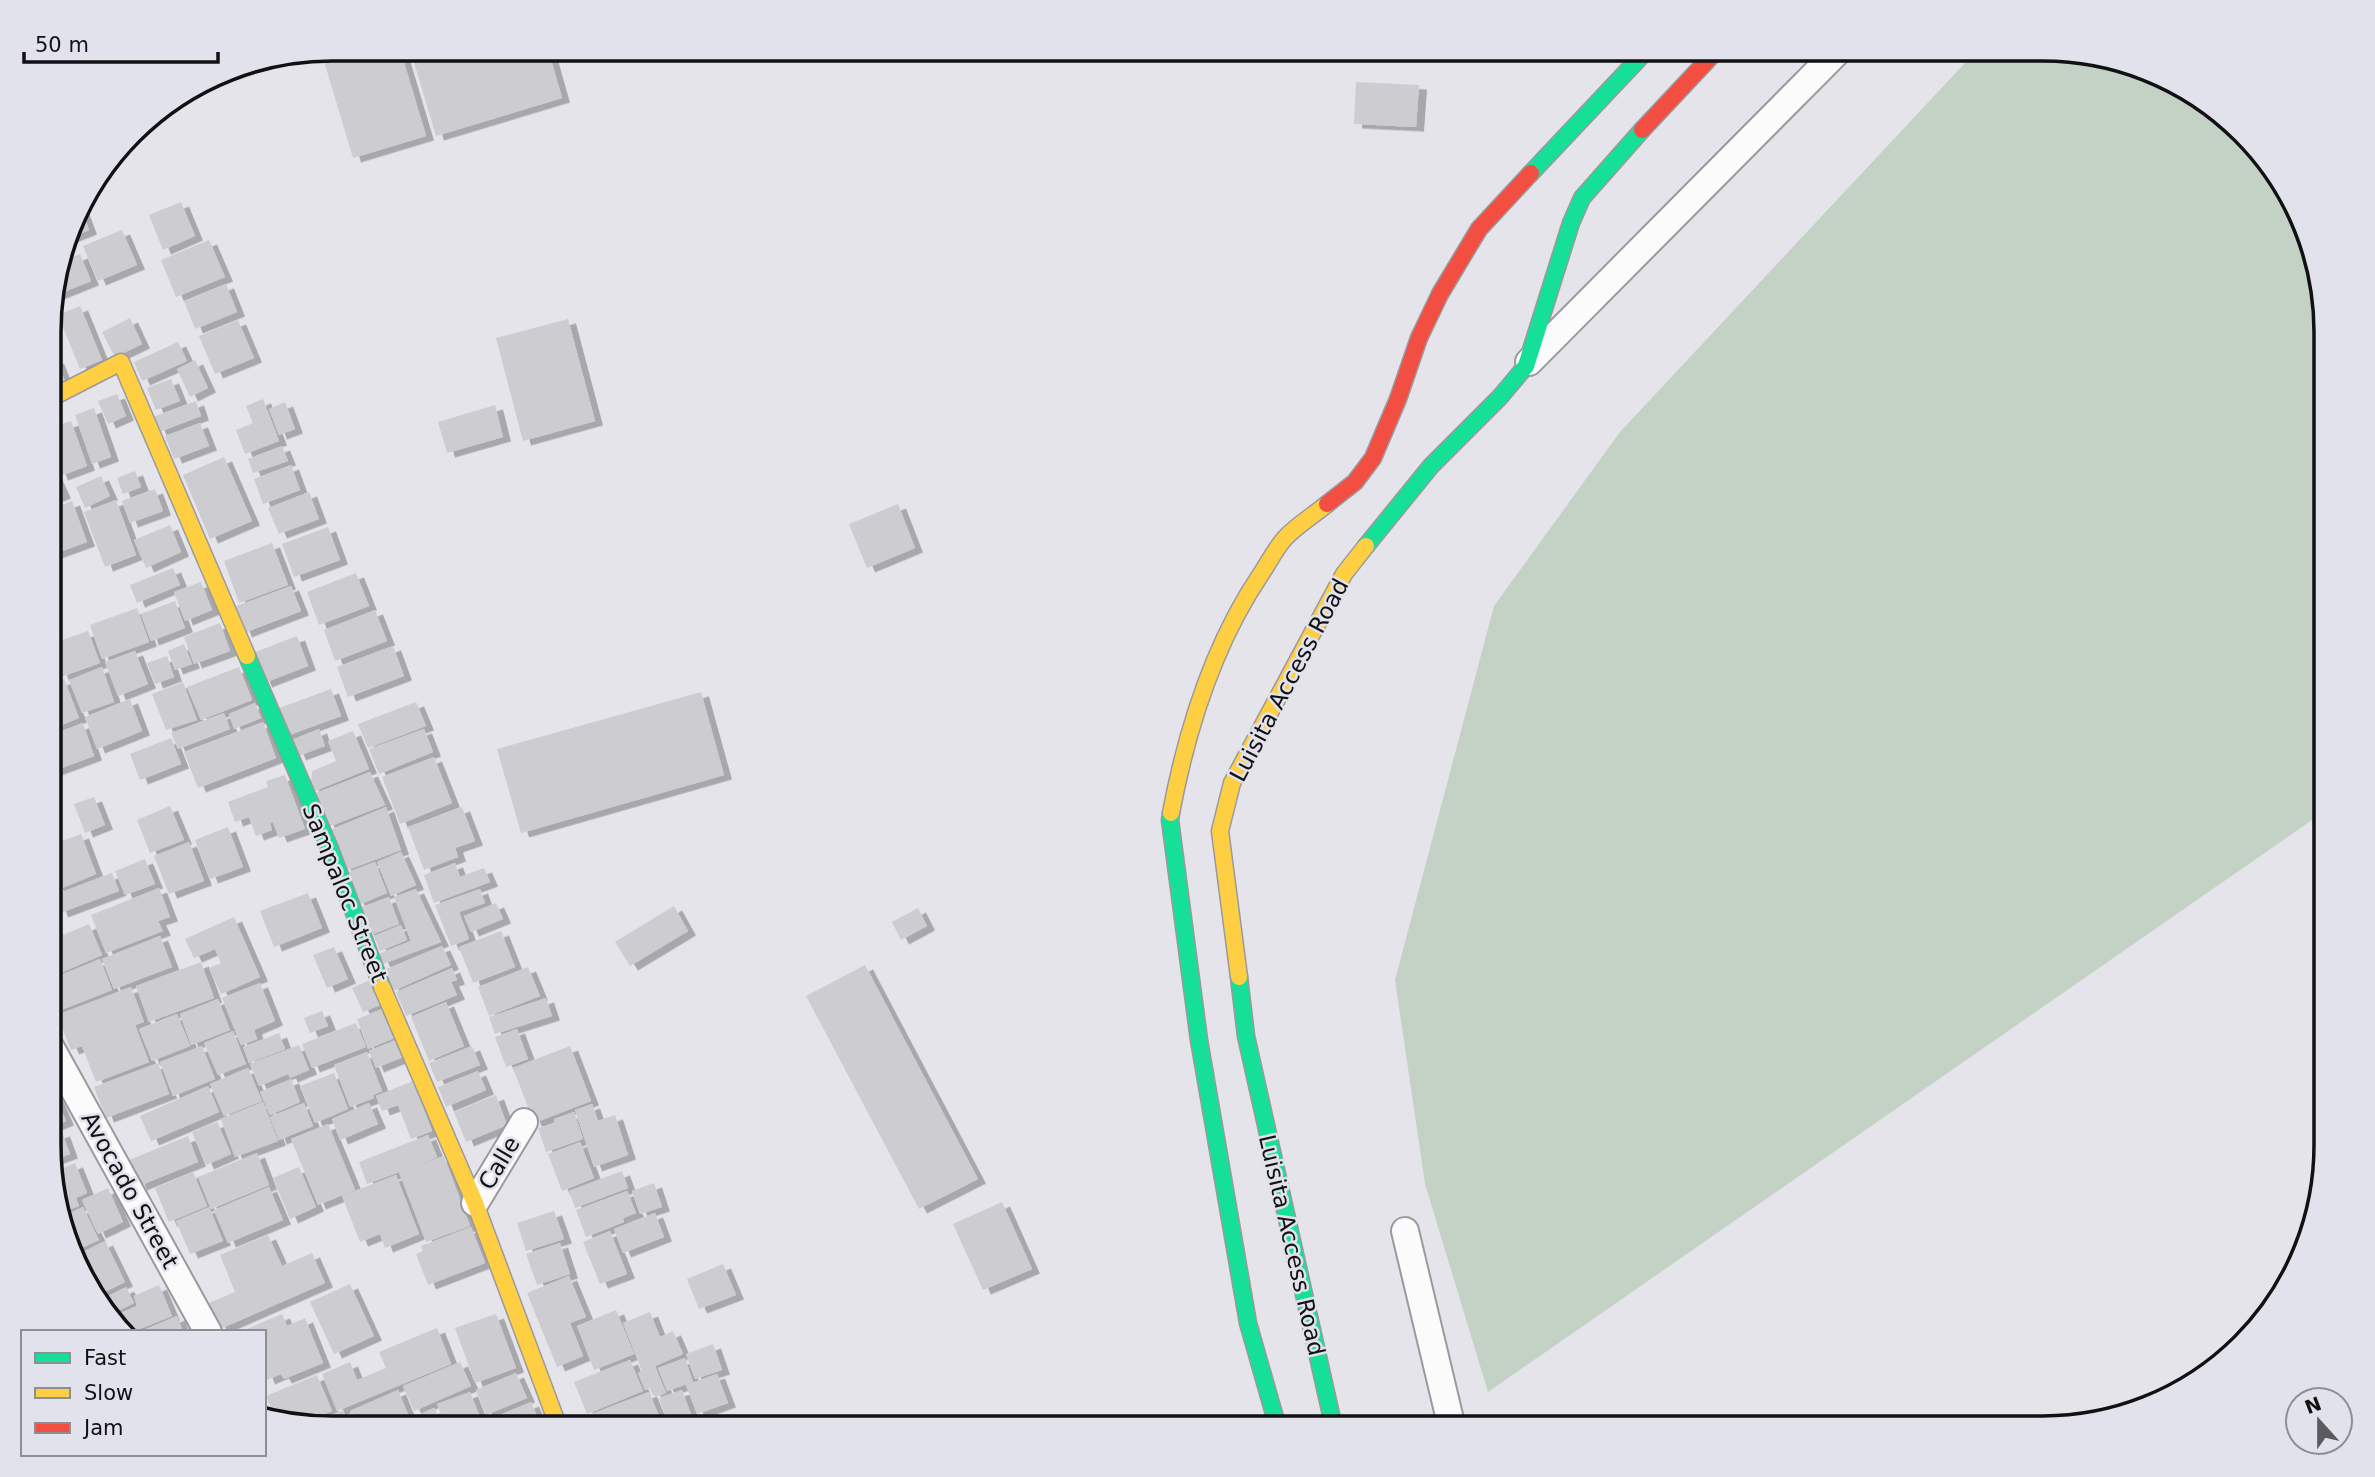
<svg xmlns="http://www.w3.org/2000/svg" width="2375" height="1477" font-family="'DejaVu Sans',sans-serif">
<defs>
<filter id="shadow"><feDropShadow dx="8" dy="4.5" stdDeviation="0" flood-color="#0004"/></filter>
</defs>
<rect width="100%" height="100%" fill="#e4e4ea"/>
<!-- green -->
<path fill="#c4d2c6" d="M1978 49H2043L2117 59 2200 96 2288 191 2325 314V811L1488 1392 1425 1184 1395 980 1494 606 1620 432Z"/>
<!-- building -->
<path fill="#ccccd1" filter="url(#shadow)" d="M332 49H400L426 136 353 158 321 51Z
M410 49H548L562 98 436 136Z
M1356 82 1419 85 1416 127 1354 124Z
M181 202 195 236 163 250 149 215Z
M80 206 89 230 69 238 78 207Z
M122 230 137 265 98 281 83 246Z
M209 240 225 277 176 297 161 260Z
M80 254 91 281 51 297 62 261Z
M226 284 237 312 195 329 184 301Z
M80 306 102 360 80 369 58 315Z
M130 318 142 344 115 357 102 332Z
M568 319 595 421 523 441 496 338Z
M238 320 254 358 215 374 199 336Z
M178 342 187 361 142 381 134 362Z
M56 359 66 384 51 390V361Z
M195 360 208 388 190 397 177 369Z
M171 379 180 401 156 410 147 388Z
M117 394 126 416 108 424 98 401Z
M263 399 279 441 245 454 236 430 253 423 246 406Z
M196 401 201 416 159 432 153 417Z
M285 402 295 429 279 435 269 409Z
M495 405 503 437 447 453 438 422Z
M94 408 111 457 92 464 75 415Z
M71 421 87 466 60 476 51 453V428Z
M200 423 209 446 174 459 165 436Z
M282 446 288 461 253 473 248 459Z
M224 457 252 521 210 539 183 475Z
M291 465 300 490 263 504 254 479Z
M51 468 63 494 51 499Z
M135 471 141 487 123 494 117 478Z
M101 476 110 496 85 508 76 487Z
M155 489 163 511 130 523 122 501Z
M309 492 319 519 279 534 268 508Z
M116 500 136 555 105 567 84 512Z
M72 501 87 542 51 555V509Z
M898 504 915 548 867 568 849 524Z
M170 525 181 552 146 568 134 540Z
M328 527 340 560 294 577 282 544Z
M272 543 288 585 239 603 224 561Z
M173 568 180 585 137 603 130 585Z
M356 573 369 606 319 625 307 592Z
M201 582 212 610 185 621 174 592Z
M291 586 301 611 244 633 234 607Z
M175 601 185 628 151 641 141 614Z
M137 608 149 642 102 659 90 625Z
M375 610 387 641 335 661 324 630Z
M220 623 230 651 194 664 184 637Z
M88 631 100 663 61 677 51 644Z
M297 636 308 666 264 683 253 653Z
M184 644 192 664 175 670 168 651Z
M393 646 404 676 348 697 337 667Z
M135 651 148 684 118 696 105 662Z
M167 656 174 677 155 684 147 663Z
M102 667 114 702 82 713 69 680Z
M239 667 252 700 201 720 187 687Z
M64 679 79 718 51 729V684Z
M183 682 197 720 166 730 152 694Z
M331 689 341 716 284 737 274 710Z
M701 692 724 775 521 833 497 749Z
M130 699 142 731 97 749 85 717Z
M416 702 426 726 368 748 358 724Z
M255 703 261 718 234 729 229 714Z
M224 713 230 729 178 749 171 733Z
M263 722 276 758 198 788 184 752Z
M83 723 94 756 51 772V735Z
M319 729 325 746 298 756 292 740Z
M424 729 433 752 379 774 369 749Z
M353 731 369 769 310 793 312 771 336 761 328 741Z
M171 738 181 764 140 780 130 754Z
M434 757 452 803 400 824 382 777Z
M370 772 385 805 328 827 316 793Z
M285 775 305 829 279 838 273 822 270 823 272 830 256 836 249 817 235 822 228 802 268 787 266 781Z
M94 797 105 825 85 833 74 804Z
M170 806 184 840 150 853 137 820Z
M386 807 401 850 345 871 330 830Z
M462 807 475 841 455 848 458 857 424 870 408 827Z
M228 827 243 867 210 879 195 840Z
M81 834 96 874 57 890 51 874V845Z
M189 842 204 881 169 894 154 856Z
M401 852 416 885 391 896 377 862Z
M145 859 155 884 125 895 115 871Z
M375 862 387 893 358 905 346 873Z
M455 863 460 877 484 868 490 882 434 903 424 875Z
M112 873 119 891 60 913 54 895Z
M159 888 170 917 158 921 163 931 106 953 91 915Z
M416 889 441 942 383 964 378 954 411 941 394 897Z
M480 889 485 903 459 912 469 939 451 946 435 905Z
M308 893 322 928 274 947 260 911Z
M389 897 399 924 368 936 357 909Z
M496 903 503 919 471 932 464 916Z
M674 906 688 931 630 966 615 942Z
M918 908 927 926 901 940 892 922Z
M234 917 260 977 221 994 209 968 221 963 215 949 194 958 185 939Z
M89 924 102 955 51 977V940Z
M401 925 407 940 380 951 374 936Z
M501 931 515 967 473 983 459 947Z
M160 936 172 967 114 989 102 959Z
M442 946 451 965 393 991 384 970Z
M334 947 348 979 327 988 313 955Z
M100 959 112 990 56 1012 51 999V979Z
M201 962 214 998 149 1022 136 986Z
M865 965 978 1179 919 1209 806 996Z
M528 967 540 996 489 1016 478 987Z
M452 968 457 980 451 982 457 995 406 1016 396 992Z
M370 980 380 1005 363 1012 352 988Z
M260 983 275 1021 254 1030 257 1039 241 1045 222 998Z
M131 987 144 1022 135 1025 149 1062 96 1082 82 1046 71 1050 57 1015Z
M546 998 552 1016 495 1034 489 1017Z
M218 999 230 1030 191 1045 180 1014Z
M446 1002 464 1046 429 1061 411 1017Z
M382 1009 394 1038 368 1049 357 1019Z
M322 1011 328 1026 310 1033 304 1018Z
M177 1014 190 1046 152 1061 139 1029Z
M356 1023 366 1047 312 1068 302 1044Z
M517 1029 528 1059 506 1067 495 1037Z
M233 1031 246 1064 218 1075 204 1043Z
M279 1033 285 1049 249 1063 243 1047Z
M396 1040 403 1057 376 1068 369 1051Z
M299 1045 309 1070 290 1078 288 1074 259 1086 250 1064Z
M202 1046 215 1079 173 1096 160 1062Z
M472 1046 480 1065 437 1082 429 1063Z
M570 1046 591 1101 534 1123 513 1068Z
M367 1052 382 1091 373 1095 374 1098 350 1107 334 1065Z
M158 1063 169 1094 106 1118 94 1087Z
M248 1068 262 1101 224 1116 210 1084Z
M478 1071 486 1090 446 1107 438 1087Z
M334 1073 348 1109 315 1123 300 1086Z
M291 1079 300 1102 270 1115 260 1092Z
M413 1081 432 1131 411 1139 398 1105 382 1111 376 1096Z
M208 1086 219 1112 151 1141 140 1116Z
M51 1087 66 1121 51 1127Z
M496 1095 507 1125 466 1142 454 1112Z
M263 1102 278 1141 235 1157 221 1119Z
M304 1103 313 1126 279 1140 270 1117Z
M369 1103 378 1124 340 1140 332 1119Z
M592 1104 598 1121 615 1115 628 1155 594 1167 575 1110Z
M574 1112 583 1139 546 1152 538 1128 555 1123 554 1119Z
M217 1122 231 1154 206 1165 192 1132Z
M328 1124 355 1190 318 1205 291 1139Z
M62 1132 70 1154 51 1161V1136Z
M428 1135 437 1157 419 1165 444 1156 470 1226 426 1242 399 1172 367 1184 359 1162Z
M188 1136 198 1162 139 1186 129 1160Z
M580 1142 594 1178 562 1191 548 1154Z
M257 1153 269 1185 211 1209 198 1177Z
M75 1163 87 1193 76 1198 79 1206 63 1212 51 1181V1173Z
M299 1167 316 1207 290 1219 273 1178Z
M622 1171 628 1188 575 1208 569 1191Z
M193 1172 207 1206 169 1222 155 1188Z
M396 1175 419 1234 385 1248 380 1234 360 1242 342 1196Z
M654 1183 662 1207 640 1214 632 1191Z
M269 1187 283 1220 228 1243 214 1210Z
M108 1188 123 1222 98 1234 82 1200Z
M627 1191 636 1213 623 1218 624 1222 586 1237 576 1210Z
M1002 1202 1032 1269 983 1290 953 1224Z
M83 1207 99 1240 77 1250 64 1216Z
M209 1207 223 1241 190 1254 176 1221Z
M554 1211 564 1239 526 1251 517 1223Z
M655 1213 664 1237 623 1253 614 1229Z
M471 1227 485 1263 428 1285 416 1254 423 1251 421 1246Z
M610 1231 627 1274 600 1284 583 1242Z
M268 1235 282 1266 312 1253 325 1283 220 1329 209 1303 235 1292 220 1255Z
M105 1241 125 1282 95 1297 79 1254Z
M560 1243 570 1274 537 1285 526 1254Z
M723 1264 736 1295 699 1309 687 1279Z
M569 1276 586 1317 570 1323 583 1356 557 1367 527 1293Z
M350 1284 374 1336 334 1354 310 1302Z
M159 1285 172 1316 132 1332H126L111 1317 137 1306 134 1296Z
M126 1287 134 1303 110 1315 97 1302Z
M616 1310 634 1354 594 1370 577 1326Z
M650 1312 660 1337 673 1331 683 1354 655 1366 666 1393 655 1397 651 1388 645 1390 638 1373 642 1371 623 1323Z
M282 1314 287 1326 305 1318 323 1363 284 1379 281 1374 267 1380 264 1372V1332H240Z
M496 1314 516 1368 475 1383 455 1328Z
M177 1316 183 1332H139Z
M437 1328 451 1364 337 1411 322 1374 350 1362 357 1380 386 1368 379 1352Z
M713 1344 722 1370 695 1379 686 1354Z
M685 1358 693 1382 667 1391 658 1368Z
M630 1360 643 1391 587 1414 574 1382Z
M460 1362 471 1386 414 1411 403 1386Z
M516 1373 527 1398 486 1415 476 1390Z
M717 1374 728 1403 697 1414 686 1385Z
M317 1375 332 1411 302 1423 276 1419 266 1396Z
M398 1390 409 1417 382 1428H357L350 1411Z
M682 1390 692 1417 669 1426 659 1398Z
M470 1392 481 1420 461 1428H447L437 1404Z
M649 1392 664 1428H594L589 1415Z
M531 1402 542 1428H499L495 1417Z
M434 1408 444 1428H417L412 1418Z
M343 1410 350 1428 310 1424Z
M491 1420 494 1428H473Z"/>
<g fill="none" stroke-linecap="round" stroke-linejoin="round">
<!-- street casing -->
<g stroke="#9a9a9e" stroke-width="30">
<path id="street" d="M1529 362 1840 49
M51 1048 208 1332
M475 1203 524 1122
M1405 1231 1452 1428"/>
</g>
<!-- fast casing -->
<g stroke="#9a9a9e" stroke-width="19">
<path id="fast" d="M1531 173 1648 49
M1366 546 1431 466 1500 397 1526 366 1571 223 1582 198 1642 130
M247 656 330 849 382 987
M1171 813 1170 820 1199 1040 1248 1323 1278 1428
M1239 977 1246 1036 1334 1428"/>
</g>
<!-- slow casing -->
<g stroke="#9a9a9e" stroke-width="19">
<path id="slow" d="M51 398 121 362 247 656
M1171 813C1187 728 1213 645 1261 574 1269 562 1276 548 1285 538 1297 525 1314 515 1327 504
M1239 977 1220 831 1232 783 1344 574 1366 546
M382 987 475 1203 559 1428"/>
</g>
<!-- jam casing -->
<g stroke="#9a9a9e" stroke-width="19">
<path id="jam" d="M1642 130 1718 49
M1327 504 1355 482 1373 458 1398 399 1419 338 1440 294 1479 229 1531 173"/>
</g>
<!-- street -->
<use href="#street" stroke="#fbfbfc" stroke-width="26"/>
<!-- fast -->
<use href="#fast" stroke="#16e098" stroke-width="16"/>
<!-- slow -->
<use href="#slow" stroke="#ffcf43" stroke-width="16"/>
<!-- jam -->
<use href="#jam" stroke="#f24e42" stroke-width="16"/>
</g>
<g text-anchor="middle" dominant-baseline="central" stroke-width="5" stroke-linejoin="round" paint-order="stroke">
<!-- street labels -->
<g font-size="23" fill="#111114" stroke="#e2e2ec">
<text transform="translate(1289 680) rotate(-62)">Luisita Access Road</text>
<text transform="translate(345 893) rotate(68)">Sampaloc Street</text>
<text transform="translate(499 1163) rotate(-59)">Calle</text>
<text transform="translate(130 1190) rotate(61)">Avocado Street</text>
<text transform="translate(1292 1245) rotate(77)">Luisita Access Road</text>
</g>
</g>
<!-- crop -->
<path d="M0 0H2375V1477H0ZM332 61H2043A271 271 0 0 1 2314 332V1145A271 271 0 0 1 2043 1416H332A271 271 0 0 1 61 1145V332A271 271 0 0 1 332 61Z" fill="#e2e2ec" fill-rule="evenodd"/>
<path fill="none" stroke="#111114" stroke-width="3.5" d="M332 61H2043A271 271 0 0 1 2314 332V1145A271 271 0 0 1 2043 1416H332A271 271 0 0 1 61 1145V332A271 271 0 0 1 332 61Z"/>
<!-- legend -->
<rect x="21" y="1330" width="245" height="126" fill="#e2e2ec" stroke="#8e8e96" stroke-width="2"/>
<rect x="35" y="1353" width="35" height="10" fill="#16e098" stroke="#8e8e96" stroke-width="2"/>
<text x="84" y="1365" font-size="21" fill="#111114">Fast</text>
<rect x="35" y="1388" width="35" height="10" fill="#ffcf43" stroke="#8e8e96" stroke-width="2"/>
<text x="84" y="1400" font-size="21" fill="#111114">Slow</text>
<rect x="35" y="1423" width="35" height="10" fill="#f24e42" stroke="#8e8e96" stroke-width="2"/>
<text x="84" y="1435" font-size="21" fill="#111114">Jam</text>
<!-- north arrow -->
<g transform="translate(2319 1421) rotate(339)"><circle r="33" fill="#e2e2ec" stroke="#8e8e96" stroke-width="2"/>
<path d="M0-5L12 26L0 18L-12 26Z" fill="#5b5b5f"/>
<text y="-10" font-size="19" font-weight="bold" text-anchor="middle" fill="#111114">N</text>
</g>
<!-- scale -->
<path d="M24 52v10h194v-10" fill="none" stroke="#111114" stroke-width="3.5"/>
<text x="35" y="52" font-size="21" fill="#111114" stroke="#e2e2ec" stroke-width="5" paint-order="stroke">50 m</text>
</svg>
